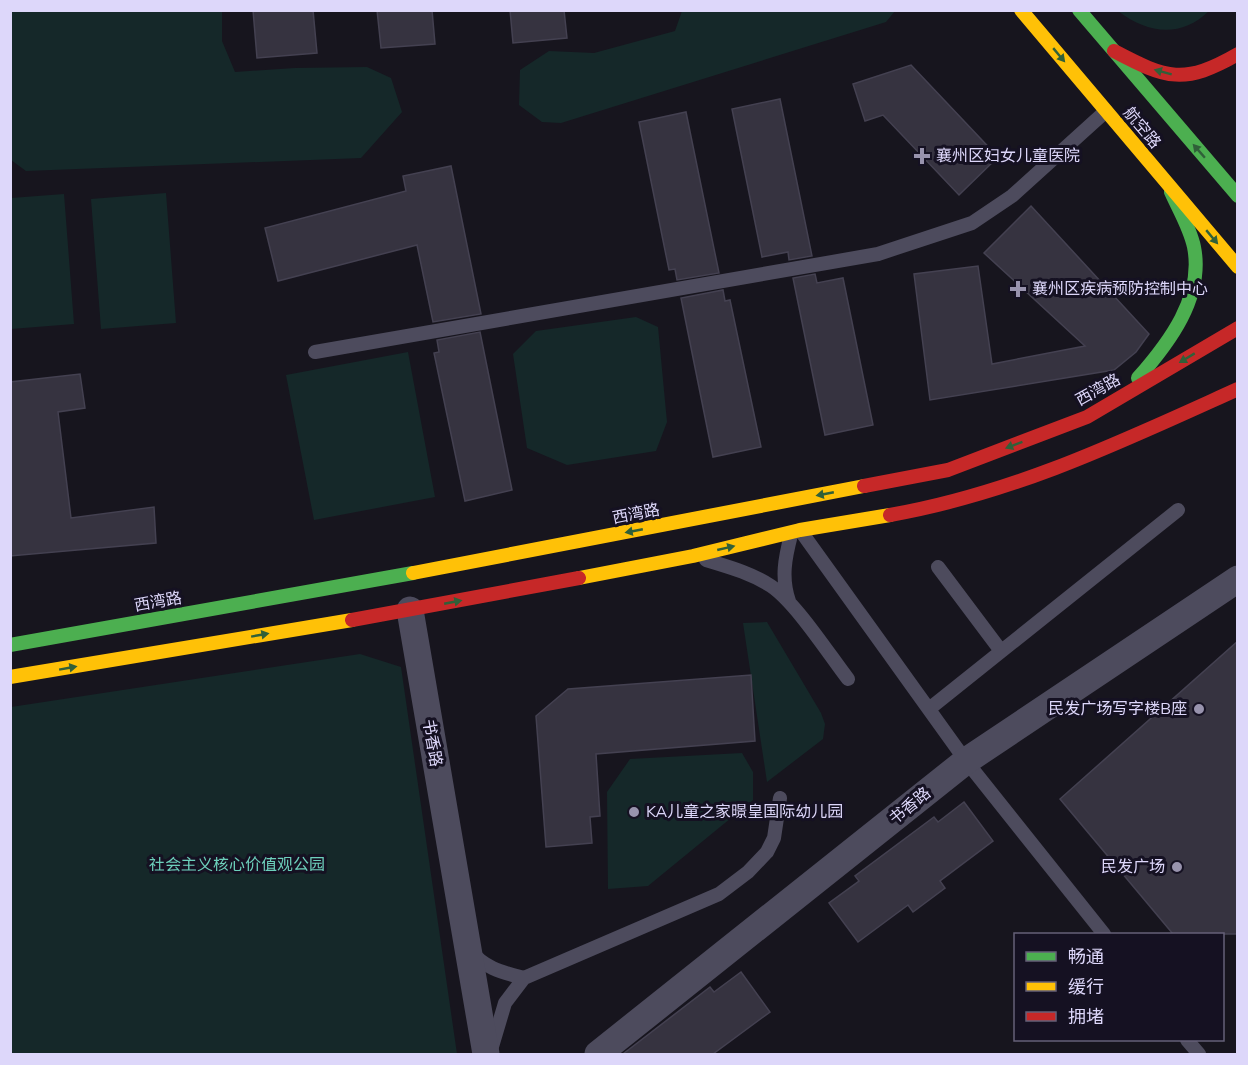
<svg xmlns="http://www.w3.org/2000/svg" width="1248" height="1065" font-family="'Nunito Sans','Noto Sans SC',sans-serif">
<rect width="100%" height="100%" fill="#17151e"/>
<!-- green -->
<path fill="#152829" d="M10 11H222V41L235 72 295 68 367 67 391 78 402 112 361 158 26 171 11 160Z
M682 11V10L895 11 886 22 561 123 542 122 519 105 520 70 549 51 594 53 675 31Z
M1118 11H1209C1181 38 1148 34 1118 11Z
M166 193 176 323 101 329 91 199Z
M64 194 74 324 11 329V198Z
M636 317 658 327 667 422 656 451 567 465 527 448 513 354 536 331Z
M408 352 435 497 314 520 286 375Z
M767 622 821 713 825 724 823 739 767 782 743 623Z
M360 654 401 667 457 1054H11V707Z
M742 753 753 772V800L648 886 608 889 607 792 630 759Z"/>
<!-- building -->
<path fill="#363340" stroke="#444151" stroke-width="1.5" d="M253 10H313L317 53 257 58Z
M377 10H432L435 44 381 48Z
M510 10H564L567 38 513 43Z
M911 65 998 157 959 195 883 115 865 121 853 84Z
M780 99 812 256 789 260 788 252 762 257 732 109Z
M686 112 719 273 677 280 675 269 669 270 639 122Z
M451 166 481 314 433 322 417 245 278 281 265 228 406 191 403 176Z
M1031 206 1149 334 1136 352 1114 370 930 400 914 274 978 266 992 364 1085 346 984 253Z
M815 274 817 283 843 278 873 425 825 435 793 278Z
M723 290 725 301 730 300 761 447 713 457 681 298Z
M480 332 512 490 465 501 434 353 439 352 437 340Z
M80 374 85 408 58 412 71 518 154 507 156 543 10 556V382Z
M1238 641V934H1173L1060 799Z
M751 675 755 741 596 754 600 816 590 817 592 843 546 847 536 716 568 689Z
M964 802 993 841 940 881 945 888 913 912 908 905 858 942 829 903 859 881 855 876 934 817 938 822Z
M741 972 770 1012 713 1054H623L710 987 714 992Z"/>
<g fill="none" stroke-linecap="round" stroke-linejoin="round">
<!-- lane -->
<path stroke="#4d4b5d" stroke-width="14" d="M315 352 878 254 972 223 1012 196 1106 111
M800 530 966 761 1104 934
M706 560C729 567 751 573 771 586 796 603 828 653 848 679
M938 567 1001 651
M789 601C781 578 785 558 791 535
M929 709 1178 510
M471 950C482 968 505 973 524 978
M1187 1040 1199 1054
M491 1050 505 1003 524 978 719 894 748 872 767 852 774 838 780 798"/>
<!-- street -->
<path stroke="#4d4b5d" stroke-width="27" d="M410 610 486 1054
M598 1054 966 761 1238 579"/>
<!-- fast -->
<path stroke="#4caf50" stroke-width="14" d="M1079 10 1238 196
M1138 378C1169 343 1204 297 1194 247 1190 228 1179 210 1171 192
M10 645 413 573"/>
<!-- slow -->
<path stroke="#ffc107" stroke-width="14" d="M1021 10 1238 267
M413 573 864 486
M579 578 693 556 800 530 890 515
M10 677 352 620"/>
<!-- jam -->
<path stroke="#c62828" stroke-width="14" d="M1114 51C1167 79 1184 85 1238 54
M864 486 948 470 1087 417 1238 328
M890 515C1015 493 1123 441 1238 389
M352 620 579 578"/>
</g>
<!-- one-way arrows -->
<defs><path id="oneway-solid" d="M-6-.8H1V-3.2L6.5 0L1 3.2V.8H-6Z" transform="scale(1.5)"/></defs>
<g fill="#306039">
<use href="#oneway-solid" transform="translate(1059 55) rotate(50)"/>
<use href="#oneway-solid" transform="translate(1163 72) rotate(-165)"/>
<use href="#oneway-solid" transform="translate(1199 151) rotate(-131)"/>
<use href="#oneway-solid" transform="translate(1212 237) rotate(50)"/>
<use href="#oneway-solid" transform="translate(1187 358) rotate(149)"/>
<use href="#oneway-solid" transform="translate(1014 445) rotate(159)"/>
<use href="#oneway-solid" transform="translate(825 494) rotate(169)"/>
<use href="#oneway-solid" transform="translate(634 531) rotate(169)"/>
<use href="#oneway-solid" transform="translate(726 548) rotate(-13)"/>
<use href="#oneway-solid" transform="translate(453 602) rotate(-11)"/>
<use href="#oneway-solid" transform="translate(260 635) rotate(-10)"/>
<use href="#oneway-solid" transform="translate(68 668) rotate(-10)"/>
</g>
<!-- markers -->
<g fill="#9893ad" stroke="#151122" stroke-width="2">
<path d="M919 147h6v6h6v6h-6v6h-6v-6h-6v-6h6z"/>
<path d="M1015 280h6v6h6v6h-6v6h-6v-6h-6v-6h6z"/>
<circle cx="1199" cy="709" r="6"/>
<circle cx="634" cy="812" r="6"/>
<circle cx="1177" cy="867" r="6"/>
</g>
<g text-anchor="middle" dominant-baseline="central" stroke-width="6" stroke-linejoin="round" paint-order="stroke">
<!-- street labels -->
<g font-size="16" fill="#ddd7fa" stroke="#151122">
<text transform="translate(1142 128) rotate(50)">航空路</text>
<text transform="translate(1098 390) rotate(-29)">西湾路</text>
<text transform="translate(636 514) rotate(-11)">西湾路</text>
<text transform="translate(158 602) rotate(-10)">西湾路</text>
<text transform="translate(432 743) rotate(80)">书香路</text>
<text transform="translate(910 806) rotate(-39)">书香路</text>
</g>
<!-- poi labels -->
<g font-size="16" fill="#ddd7fa" stroke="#151122" text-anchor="start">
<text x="936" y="156">襄州区妇女儿童医院</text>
<text x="1032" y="289">襄州区疾病预防控制中心</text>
<text x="1187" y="709" text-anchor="end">民发广场写字楼B座</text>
<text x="646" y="812">KA儿童之家暻皇国际幼儿园</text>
<text x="1165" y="867" text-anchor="end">民发广场</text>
</g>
<!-- park labels -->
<g font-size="16" fill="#6dd0bc" stroke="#151122">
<text x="237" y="865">社会主义核心价值观公园</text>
</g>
</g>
<!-- border -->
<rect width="1248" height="1065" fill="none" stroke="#ddd7fa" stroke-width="24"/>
<!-- legend -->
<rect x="1014" y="933" width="210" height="108" fill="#151122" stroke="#656078" stroke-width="1.5"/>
<rect x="1026" y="952" width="30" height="9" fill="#4caf50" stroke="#656078" stroke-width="1.5"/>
<text x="1068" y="963" font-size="18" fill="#ddd7fa">畅通</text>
<rect x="1026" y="982" width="30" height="9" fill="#ffc107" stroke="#656078" stroke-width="1.5"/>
<text x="1068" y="993" font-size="18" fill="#ddd7fa">缓行</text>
<rect x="1026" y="1012" width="30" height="9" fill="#c62828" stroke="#656078" stroke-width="1.5"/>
<text x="1068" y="1023" font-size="18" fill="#ddd7fa">拥堵</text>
</svg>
